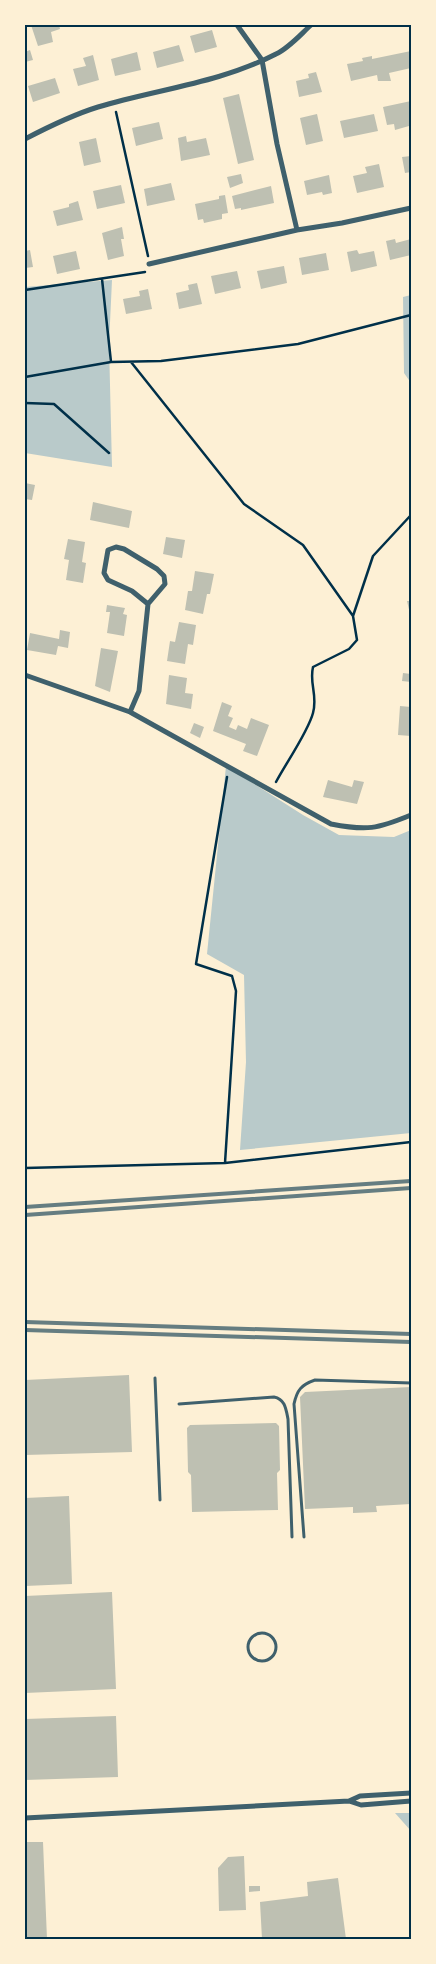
<svg xmlns="http://www.w3.org/2000/svg" width="436" height="1964" font-family="'Roboto Condensed',sans-serif">
<rect width="100%" height="100%" fill="#fdf0d5"/>
<!-- green -->
<path fill="#b9caca" d="M112 280 109 344 112 467 25 453V287Z
M411 295V383L404 373 403 297Z
M226 766 303 815 339 835 394 837 411 830V1133L240 1150 246 1062 244 975 207 954Z
M395 1813H411V1831Z"/>
<!-- building -->
<path fill="#bec0b2" d="M31 25H59L60 29 51 32 53 42 38 46Z
M212 30 217 47 195 53 190 36Z
M179 45 184 61 157 68 153 52Z
M30 50 33 60 25 62V52Z
M411 51V68L389 73 391 81H378L377 75 351 81 347 64 363 61 362 58 372 56V59Z
M137 52 141 70 115 76 111 59Z
M93 55 99 80 78 86 73 69 86 66 83 58Z
M316 72 322 92 299 97 296 81 309 78 308 74Z
M55 78 60 93 33 102 28 86Z
M239 94 254 160 238 164 223 98Z
M411 101 409 126 395 130 394 124 387 125 383 107Z
M317 114 323 141 306 145 300 118Z
M374 114 378 131 344 138 340 121Z
M159 122 163 139 136 146 132 128Z
M186 136 187 142 206 138 210 155 181 161 178 138Z
M96 138 101 162 84 166 79 142Z
M411 156V172L405 173 402 157Z
M379 164 384 187 357 193 353 176 367 173 365 167Z
M241 174 243 183 230 188 227 177Z
M329 175 332 193 323 195 322 192 307 195 304 181Z
M171 183 175 200 147 206 144 189Z
M121 185 125 203 97 209 93 191Z
M271 186 274 203 241 210V208L235 209 232 196Z
M225 195 228 213 222 214V219L204 223 203 219 198 220 195 204 219 199V196Z
M78 201 83 220 57 226 53 211 69 207V204Z
M122 227 124 239H121L124 256 108 260 102 233Z
M395 239 396 243 411 239V255L390 260 386 241Z
M30 250 33 267 25 268V251Z
M357 250 359 254 374 251 377 266 351 272 347 252Z
M76 251 80 269 57 274 53 256Z
M326 253 329 270 302 275 299 258Z
M284 266 287 283 261 289 257 271Z
M237 271 241 288 215 294 211 276Z
M197 283 202 304 179 309 176 293 189 290 188 285Z
M148 289 152 309 126 314 123 299 140 296 139 291Z
M25 483 35 485 32 500 25 499Z
M93 502 132 511 129 528 90 520Z
M166 537 185 540 182 558 163 554Z
M68 539 85 542 82 562 86 563 83 583 66 580 69 560 64 559Z
M195 571 214 574 210 594H207L203 614 185 610 188 591H192Z
M407 601H411V614H410Z
M107 605 125 608 123 614 127 615 124 636 107 633 110 612H106Z
M179 622 196 625 193 645 188 644 185 664 167 661 170 641 175 642Z
M60 630 70 632 68 648 58 646 56 655 27 650 30 633 59 639Z
M101 648 118 651 110 692 95 686Z
M403 673 411 674V682L402 681Z
M169 675 187 678 185 693 193 694 191 709 166 704Z
M222 702 232 706 228 716 233 718 229 727 236 730 238 725 247 729 251 718 269 725 257 756 243 751 246 744 213 731Z
M400 706 411 707V736L398 735Z
M194 723 204 727 200 738 190 733Z
M328 780 352 787 354 780 364 782 357 804 323 797Z
M129 1375 132 1452 25 1455V1380Z
M411 1387V1504L376 1506 377 1512 353 1513V1507L305 1509 300 1397 305 1392Z
M276 1423 279 1426 280 1470 277 1473 278 1510 192 1512 191 1475 188 1472 187 1428 190 1425Z
M69 1496 72 1584 25 1586V1498Z
M112 1592 116 1689 25 1693V1596Z
M116 1716 118 1777 25 1780V1719Z
M25 1842H43L47 1939H25Z
M244 1856 246 1910 219 1911 218 1868 228 1857Z
M338 1878 346 1939H262L260 1902 308 1896 307 1882Z
M249 1886H260V1891L249 1892Z"/>
<g fill="none" stroke-linecap="round" stroke-linejoin="round">
<!-- path -->
<path stroke="#003049" stroke-width="2.5" d="M116 112 148 256
M102 279 111 362
M25 290 145 272
M131 362 244 504 303 545 353 616
M25 377 111 362 161 361 298 344 411 315
M25 403 54 404 109 453
M276 782C286 763 308 732 313 713 318 695 309 684 313 667L349 649 357 640 353 616 373 556 411 515
M225 1163 236 991 232 976 196 964 227 777
M25 1168 225 1163 411 1142"/>
<!-- service -->
<path stroke="#3f606c" stroke-width="3" d="M155 1378 160 1500
M179 1404 274 1397C285 1399 286 1409 288 1419L292 1537
M304 1537 294 1404C297 1390 301 1385 315 1380L411 1383
M248 1647a14 14 0 1 1 28 0a14 14 0 1 1-28 0Z"/>
<!-- minor -->
<path stroke="#3f606c" stroke-width="5" d="M237 25 262 60 277 144 297 230 342 223 411 208
M25 139C48 127 72 115 98 107 158 89 220 83 276 54 289 48 301 34 311 25
M149 264 297 230
M25 675 130 712 331 824C367 831 377 829 411 815
M130 712 139 691 148 604 165 584 164 576 157 569 124 549 116 547 108 550 104 573 108 580 132 591 148 604
M349 1801 360 1796 411 1793
M25 1818 349 1801 361 1805 411 1801"/>
<!-- rail -->
<path stroke="#657d81" stroke-width="4" d="M25 1207 411 1181
M25 1215 411 1188
M25 1322 411 1334
M25 1330 411 1342"/>
</g>
<!-- border -->
<rect width="436" height="1964" fill="none" stroke="#fdf0d5" stroke-width="52"/>
<rect x="26" y="26" width="384" height="1912" fill="none" stroke="#003049" stroke-width="2"/>
</svg>
